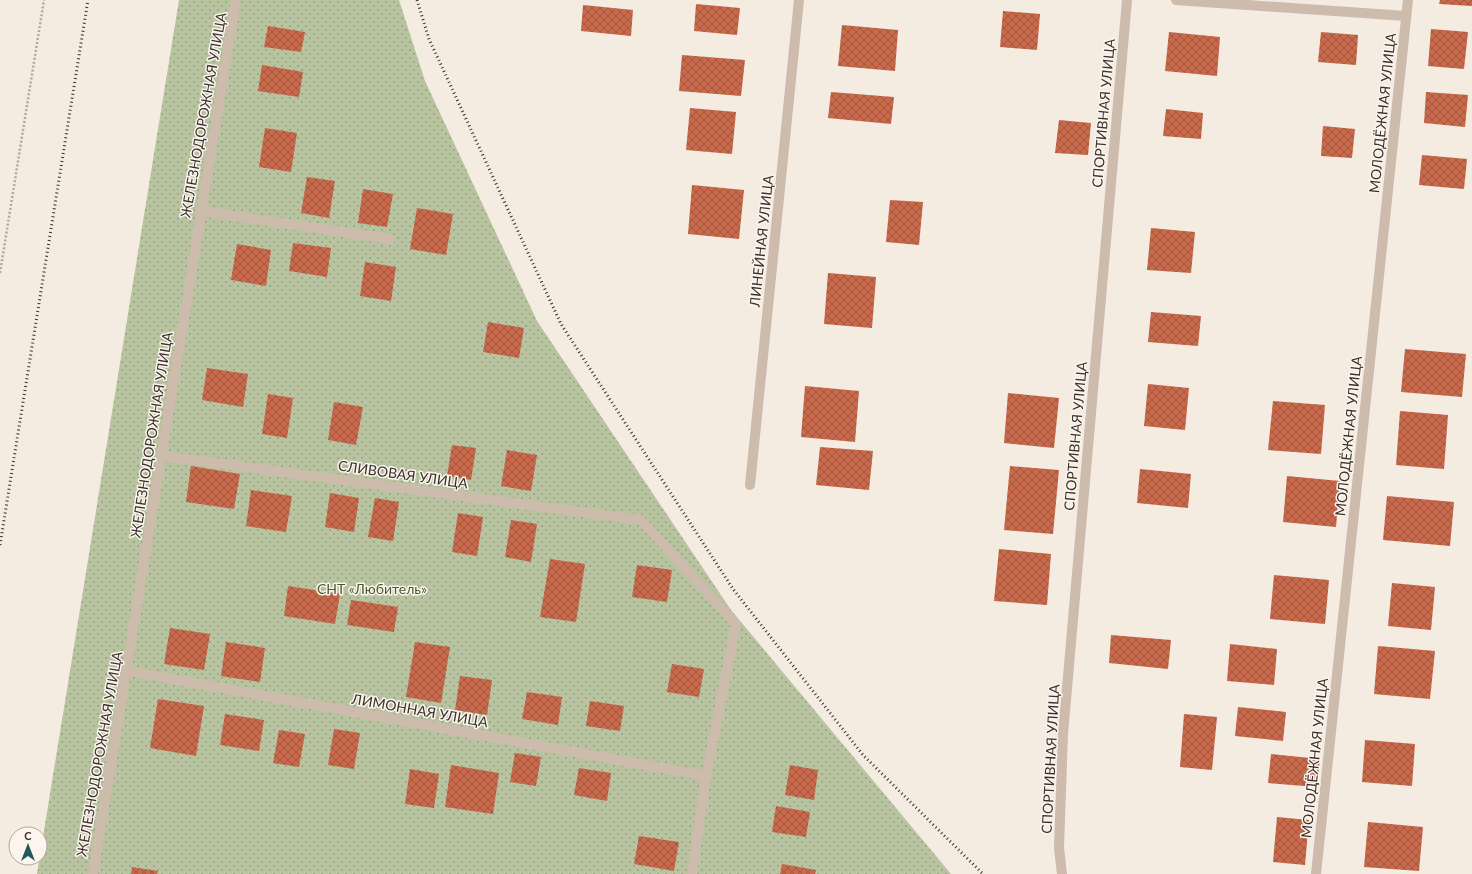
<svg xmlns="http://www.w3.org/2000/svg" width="1472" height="874" font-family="Lato,sans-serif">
<defs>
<pattern id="garden-dots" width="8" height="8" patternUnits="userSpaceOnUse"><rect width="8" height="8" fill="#b8c4a0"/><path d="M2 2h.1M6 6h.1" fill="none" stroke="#97a083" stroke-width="1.8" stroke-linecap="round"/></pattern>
<pattern id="building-cross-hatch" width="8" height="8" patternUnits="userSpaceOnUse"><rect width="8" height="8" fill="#c8694b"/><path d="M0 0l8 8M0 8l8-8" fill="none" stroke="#a4573f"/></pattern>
</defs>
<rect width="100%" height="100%" fill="#f4ebe1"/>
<!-- garden -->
<path fill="url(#garden-dots)" d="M179 0H399L425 81 537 321 731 610 951 874H37Z"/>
<!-- building -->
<path fill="url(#building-cross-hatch)" d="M1440 0H1472V6L1439 4Z
M696 4 740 8 737 35 694 31Z
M583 5 633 10 631 36 581 31Z
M1003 11 1040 14 1037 50 1000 47Z
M842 25 898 30 895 71 838 66Z
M268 26 305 32 301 52 264 47Z
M1431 29 1468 32 1464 69 1428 66Z
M1169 32 1220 37 1217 76 1165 71Z
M1321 32 1358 35 1356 65 1318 62Z
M682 55 745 60 741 96 679 91Z
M262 65 303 72 299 97 258 91Z
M831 92 894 97 891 124 828 118Z
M1426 92 1468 95 1465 127 1424 123Z
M690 108 736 112 732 154 686 150Z
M1166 109 1203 113 1201 139 1163 136Z
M1059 120 1091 123 1088 155 1055 153Z
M1323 126 1355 129 1352 158 1321 156Z
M265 128 297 133 291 172 259 167Z
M1422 155 1467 159 1464 189 1419 185Z
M307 177 335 181 329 218 301 213Z
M692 185 744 190 739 239 688 234Z
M363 189 393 194 387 227 358 223Z
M890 200 923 202 919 245 886 242Z
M417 208 453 214 446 255 410 249Z
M1151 228 1195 232 1191 273 1147 270Z
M293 243 331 248 327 277 289 271Z
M237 244 271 250 266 286 231 280Z
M365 262 396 267 391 301 360 296Z
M828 273 876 277 872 328 824 324Z
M1151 312 1201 316 1198 346 1148 342Z
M488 322 524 328 519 358 483 352Z
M1405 349 1466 354 1462 397 1401 392Z
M207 368 248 374 243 407 202 400Z
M1148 384 1189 388 1185 430 1144 426Z
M805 386 859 391 855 442 801 437Z
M1008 393 1059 398 1054 448 1004 443Z
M268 394 293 398 287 438 262 434Z
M1273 401 1325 405 1321 454 1268 450Z
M334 402 363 407 356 445 328 440Z
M1400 411 1448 415 1444 469 1396 465Z
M452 445 476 448 471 480 447 476Z
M820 447 873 451 869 490 816 485Z
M507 450 537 455 531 491 501 486Z
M191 466 240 474 234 509 186 502Z
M1010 466 1059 470 1053 534 1004 530Z
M1140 469 1191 474 1188 508 1137 503Z
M1287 476 1340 481 1336 527 1283 522Z
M251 490 292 496 286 532 246 526Z
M330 493 359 498 354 532 325 527Z
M1387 496 1454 502 1450 546 1383 540Z
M375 498 399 502 393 541 368 537Z
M458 513 483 517 477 556 452 552Z
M511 520 537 524 531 562 505 557Z
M999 549 1051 554 1047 605 994 601Z
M550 559 585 564 576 622 540 617Z
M637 565 672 570 667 602 632 597Z
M1274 575 1329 580 1325 624 1270 619Z
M1392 583 1435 587 1431 630 1388 626Z
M288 586 340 594 335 624 284 616Z
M351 600 398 607 394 632 347 625Z
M170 628 210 634 204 670 164 664Z
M1111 635 1171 640 1168 669 1109 663Z
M226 642 265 648 260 682 221 676Z
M415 642 450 647 441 703 406 697Z
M1230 644 1277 649 1274 685 1227 681Z
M1378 646 1435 651 1430 699 1374 694Z
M672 664 704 669 699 697 667 692Z
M460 676 492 680 487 715 455 710Z
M527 692 562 697 558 725 522 719Z
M158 699 204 706 196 756 150 748Z
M590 701 624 706 620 731 586 726Z
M1238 707 1286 712 1283 741 1235 736Z
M225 714 264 720 259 751 220 745Z
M1184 714 1217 717 1212 770 1180 767Z
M334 729 360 733 354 769 328 765Z
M279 730 305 734 299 767 273 763Z
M1365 740 1415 744 1412 786 1362 782Z
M515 753 541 757 536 786 510 782Z
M1271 754 1320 759 1317 787 1268 783Z
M451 765 499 773 493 814 445 807Z
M790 765 818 770 814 800 785 795Z
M579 768 611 773 607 801 574 795Z
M410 769 439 774 434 808 405 804Z
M776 806 810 812 806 837 772 832Z
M1277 817 1309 820 1305 865 1273 862Z
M1368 822 1423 827 1419 871 1364 867Z
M639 836 679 842 674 871 634 864Z
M782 864 816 870 815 874H780Z
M132 867 158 871 157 874H131Z"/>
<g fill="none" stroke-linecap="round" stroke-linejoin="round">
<!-- path -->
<path stroke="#b9a596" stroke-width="2.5" stroke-dasharray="2 2" stroke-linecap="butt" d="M0 273 44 0"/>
<!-- minor -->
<path stroke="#cdbbac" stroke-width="10" d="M1176 0 1406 16
M200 211 390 239
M162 456 641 520 736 624 706 776 692 874
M750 485 799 0
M128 671 706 776
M93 874C143 583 186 291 236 0
M1062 874 1059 848 1063 734 1127 0
M1316 874 1408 0"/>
<!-- rail -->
<path stroke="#3b302b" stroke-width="3" stroke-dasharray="1 3" stroke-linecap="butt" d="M417 0 429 39 561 324 733 589 863 755 983 874
M0 545 88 0"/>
</g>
<g text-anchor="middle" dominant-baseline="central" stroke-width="3" stroke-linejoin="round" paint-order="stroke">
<!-- street labels -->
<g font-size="14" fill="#3b302b" stroke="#fbf5ee">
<text transform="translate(1103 113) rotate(-85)">СПОРТИВНАЯ УЛИЦА</text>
<text transform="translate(1382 113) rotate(-84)">МОЛОДЁЖНАЯ УЛИЦА</text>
<text transform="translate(203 115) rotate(-80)">ЖЕЛЕЗНОДОРОЖНАЯ УЛИЦА</text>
<text transform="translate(761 241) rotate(-84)">ЛИНЕЙНАЯ УЛИЦА</text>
<text transform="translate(151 435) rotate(-81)">ЖЕЛЕЗНОДОРОЖНАЯ УЛИЦА</text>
<text transform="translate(1075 436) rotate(-85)">СПОРТИВНАЯ УЛИЦА</text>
<text transform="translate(1348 436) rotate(-84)">МОЛОДЁЖНАЯ УЛИЦА</text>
<text transform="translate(403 474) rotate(8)">СЛИВОВАЯ УЛИЦА</text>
<text transform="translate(420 710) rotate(10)">ЛИМОННАЯ УЛИЦА</text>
<text transform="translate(99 754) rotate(-80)">ЖЕЛЕЗНОДОРОЖНАЯ УЛИЦА</text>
<text transform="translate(1314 758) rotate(-84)">МОЛОДЁЖНАЯ УЛИЦА</text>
<text transform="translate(1050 759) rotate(-87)">СПОРТИВНАЯ УЛИЦА</text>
</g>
<!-- park labels -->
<g font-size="14" fill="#4a5a2e" stroke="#fbf5ee">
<text x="372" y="588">СНТ «Любитель»</text>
</g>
</g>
<!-- north arrow -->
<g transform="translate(28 846)"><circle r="19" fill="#fbf5ee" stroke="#aea6a0"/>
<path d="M0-3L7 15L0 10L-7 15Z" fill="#1f5a5e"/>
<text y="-6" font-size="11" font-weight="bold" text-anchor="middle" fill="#3b302b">С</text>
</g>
</svg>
